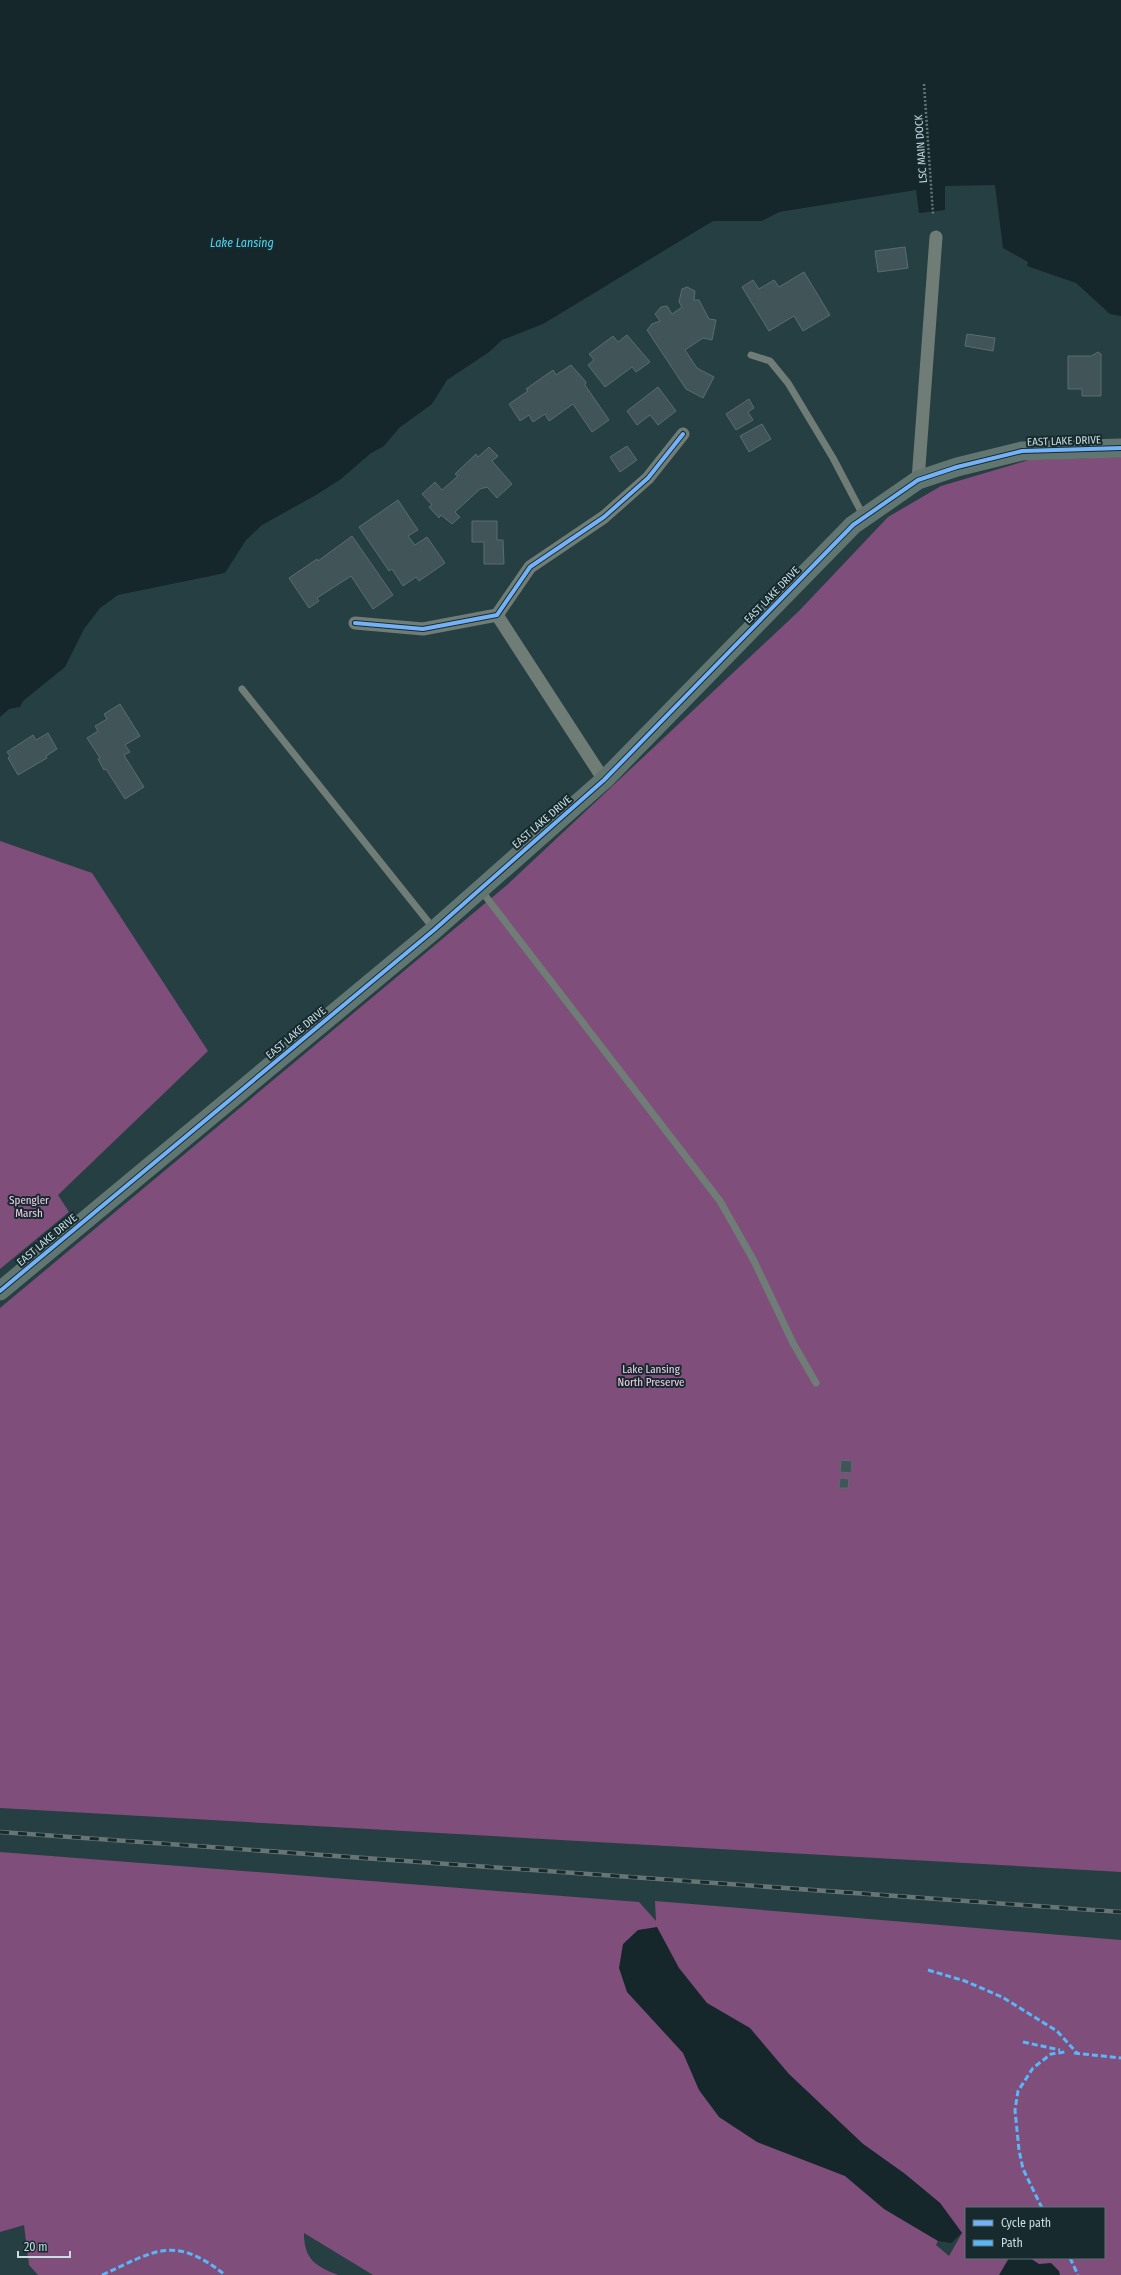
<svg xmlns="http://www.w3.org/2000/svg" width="1121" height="2275" font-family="'Fira Sans Condensed',sans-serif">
<rect width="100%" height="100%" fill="#263f43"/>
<!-- green -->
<path fill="#804e7b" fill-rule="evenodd" d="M1121 457V1872L0 1808V1308L507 885 799 611 888 517 941 486 1029 460Z
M0 841 92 873 208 1051 58 1195 69 1212 0 1269Z
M0 1852 639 1902 656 1921 655 1901 1121 1940V2275H373L304 2233C304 2259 315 2266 338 2275H38L29 2265 24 2225 0 2232ZM803 2088 863 2144 905 2174 940 2203 962 2233 949 2256 936 2245 938 2241ZM966 2208H1104V2258H966Z"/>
<!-- water -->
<path fill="#15272a" d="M0 0H1121V316L1110 314 1076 283 1027 266 1028 262 1003 248 995 185 945 186V210L919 213 916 190 779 212 762 221H713L543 324 502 340 489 352 447 380 432 404 399 428 384 446 371 453 341 479 316 495 262 525 246 540 225 573 118 595 100 608 84 629 65 667 23 701 20 707 9 709 0 717Z
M657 1927 679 1968 707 2003 750 2028 789 2074 863 2144 905 2174 940 2203 962 2233 951 2243 938 2241 884 2209 845 2176 757 2142 719 2117 699 2090 683 2053 627 1992 619 1968 623 1944 638 1930Z
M1009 2258H1030L1039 2264 1051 2263 1059 2271 1060 2275H999Z"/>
<!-- building -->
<path fill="#415558" stroke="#596d71" d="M905 247 908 268 878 272 875 251Z
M804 272 830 315 803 331 794 316 769 331 742 287 753 280 759 289 774 280 779 287Z
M687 287 695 291 694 300H699L709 319 716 320 712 340 703 338 685 350 697 368 714 377 703 398 686 389 647 330 652 324 660 321 655 314 661 307 667 306 672 314 682 307 679 302 682 289Z
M967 334 995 338 993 351 965 346Z
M627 335 650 362 636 372 632 367 605 387 588 365 594 360 589 354 613 336 618 342Z
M1098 352 1101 354V396H1082V389H1068V356H1091Z
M571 365 586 382 585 385 609 420 592 432 573 404 549 421 545 414 533 422 529 415 520 421 509 404 528 391 526 389 553 370 556 375Z
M658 387 676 411 658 425 650 415 637 425 627 411Z
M749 399 754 408 748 412 753 420 736 430 726 414Z
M762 424 771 439 749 452 740 436Z
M627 446 637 460 620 472 610 457Z
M489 447 498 456 492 461 512 484 497 498 487 487 480 489 455 512 460 517 452 524 441 515 439 518 429 507 432 505 422 494 435 482 442 490 458 476 455 474 476 454 478 457Z
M398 500 418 530 408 536 415 545 427 537 445 563 419 581 416 577 403 586 392 569 389 571 359 527Z
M472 521H497V540H503L504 564H484V542H472Z
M352 536 393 595 373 609 351 576 317 598 319 601 309 608 289 578 317 559 318 561Z
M120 704 140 736 125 745 130 752 124 755 144 787 125 799 106 769 104 770 98 759 100 758 87 738 98 731 95 726 107 719 104 714Z
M48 733 57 749 46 756 47 758 18 775 8 758 10 756 7 752 33 735 36 740Z
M841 1460 852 1461 851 1473 840 1472Z
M840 1478 849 1479 848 1488H839Z"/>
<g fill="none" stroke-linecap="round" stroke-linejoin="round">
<!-- path -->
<path stroke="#667573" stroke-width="2.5" stroke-dasharray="2 2" stroke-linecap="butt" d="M924 84 933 214"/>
<!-- lane -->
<path stroke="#6f7d76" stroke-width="7" d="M751 355 770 361 788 383 833 458 864 517
M242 689 434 929
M480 889 720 1201 754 1261 793 1343 816 1383"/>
<!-- street -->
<path stroke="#6f7d76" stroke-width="13" d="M918 480 936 237
M497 615 604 780
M355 623 423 629 497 615 530 567 604 517 648 478 683 434"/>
<!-- secondary -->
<path stroke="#627671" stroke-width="19" d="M0 1291 434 930 604 780 853 525 918 480 957 467 1022 451 1121 448"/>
<!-- rail casing -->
<g stroke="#677674" stroke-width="4.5">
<path id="rail" d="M0 1832 1121 1912"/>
</g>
<!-- rail -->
<use href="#rail" stroke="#172a2e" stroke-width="3" stroke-dasharray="9" stroke-linecap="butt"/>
<!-- quiet -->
<path stroke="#59b6f9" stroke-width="3" stroke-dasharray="6 3" stroke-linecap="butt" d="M928 1970 965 1981 1002 1997 1057 2031 1077 2053
M1023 2042 1060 2050
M1074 2053 1121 2058
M1042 2208 1023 2169 1019 2150 1015 2110 1018 2091 1033 2068 1051 2054 1065 2052
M1070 2258 1078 2275
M102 2275C155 2251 174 2234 225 2275"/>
<!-- cycleway casing -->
<g stroke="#172a2e" stroke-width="6">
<path id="cycleway" d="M355 623 423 629 497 615 530 567 604 517 648 478 683 434
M0 1291 434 930 604 780 853 525 918 480 957 467 1022 451 1121 448"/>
</g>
<!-- cycleway -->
<use href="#cycleway" stroke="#73b2f8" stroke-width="4"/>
</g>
<g text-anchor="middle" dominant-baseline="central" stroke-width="4" stroke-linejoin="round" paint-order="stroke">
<!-- street labels -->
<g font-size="11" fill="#c7dee3" stroke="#172a2e">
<text transform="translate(921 149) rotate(-94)">LSC MAIN DOCK</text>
<text transform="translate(1064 441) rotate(-2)">EAST LAKE DRIVE</text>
<text transform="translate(772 595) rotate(-46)">EAST LAKE DRIVE</text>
<text transform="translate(542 822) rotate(-41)">EAST LAKE DRIVE</text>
<text transform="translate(296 1033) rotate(-40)">EAST LAKE DRIVE</text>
<text transform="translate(47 1240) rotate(-40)">EAST LAKE DRIVE</text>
</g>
<!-- park labels -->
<g font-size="11" fill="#f8d0ef" stroke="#172a2e">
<text x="29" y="1200">Spengler<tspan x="29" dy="13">Marsh</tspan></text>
<text x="651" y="1369">Lake Lansing<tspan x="651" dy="13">North Preserve</tspan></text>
</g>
<!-- water labels -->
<g font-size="12" font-style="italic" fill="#50d6f0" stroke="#172a2e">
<text x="242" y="243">Lake Lansing</text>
</g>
</g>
<!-- legend -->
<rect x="965" y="2207" width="140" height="52" fill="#172a2e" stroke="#5d7276"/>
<rect x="973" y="2220" width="20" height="6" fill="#73b2f8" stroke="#5d7276"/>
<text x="1001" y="2227" font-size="12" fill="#c7dee3">Cycle path</text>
<rect x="973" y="2240" width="20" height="6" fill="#59b6f9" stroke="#5d7276"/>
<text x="1001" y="2247" font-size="12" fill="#c7dee3">Path</text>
<!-- scale -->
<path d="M18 2251v6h52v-6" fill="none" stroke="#c7dee3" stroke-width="2"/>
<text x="24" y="2251" font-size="12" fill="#c7dee3" stroke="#172a2e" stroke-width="3" paint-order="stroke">20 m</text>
</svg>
